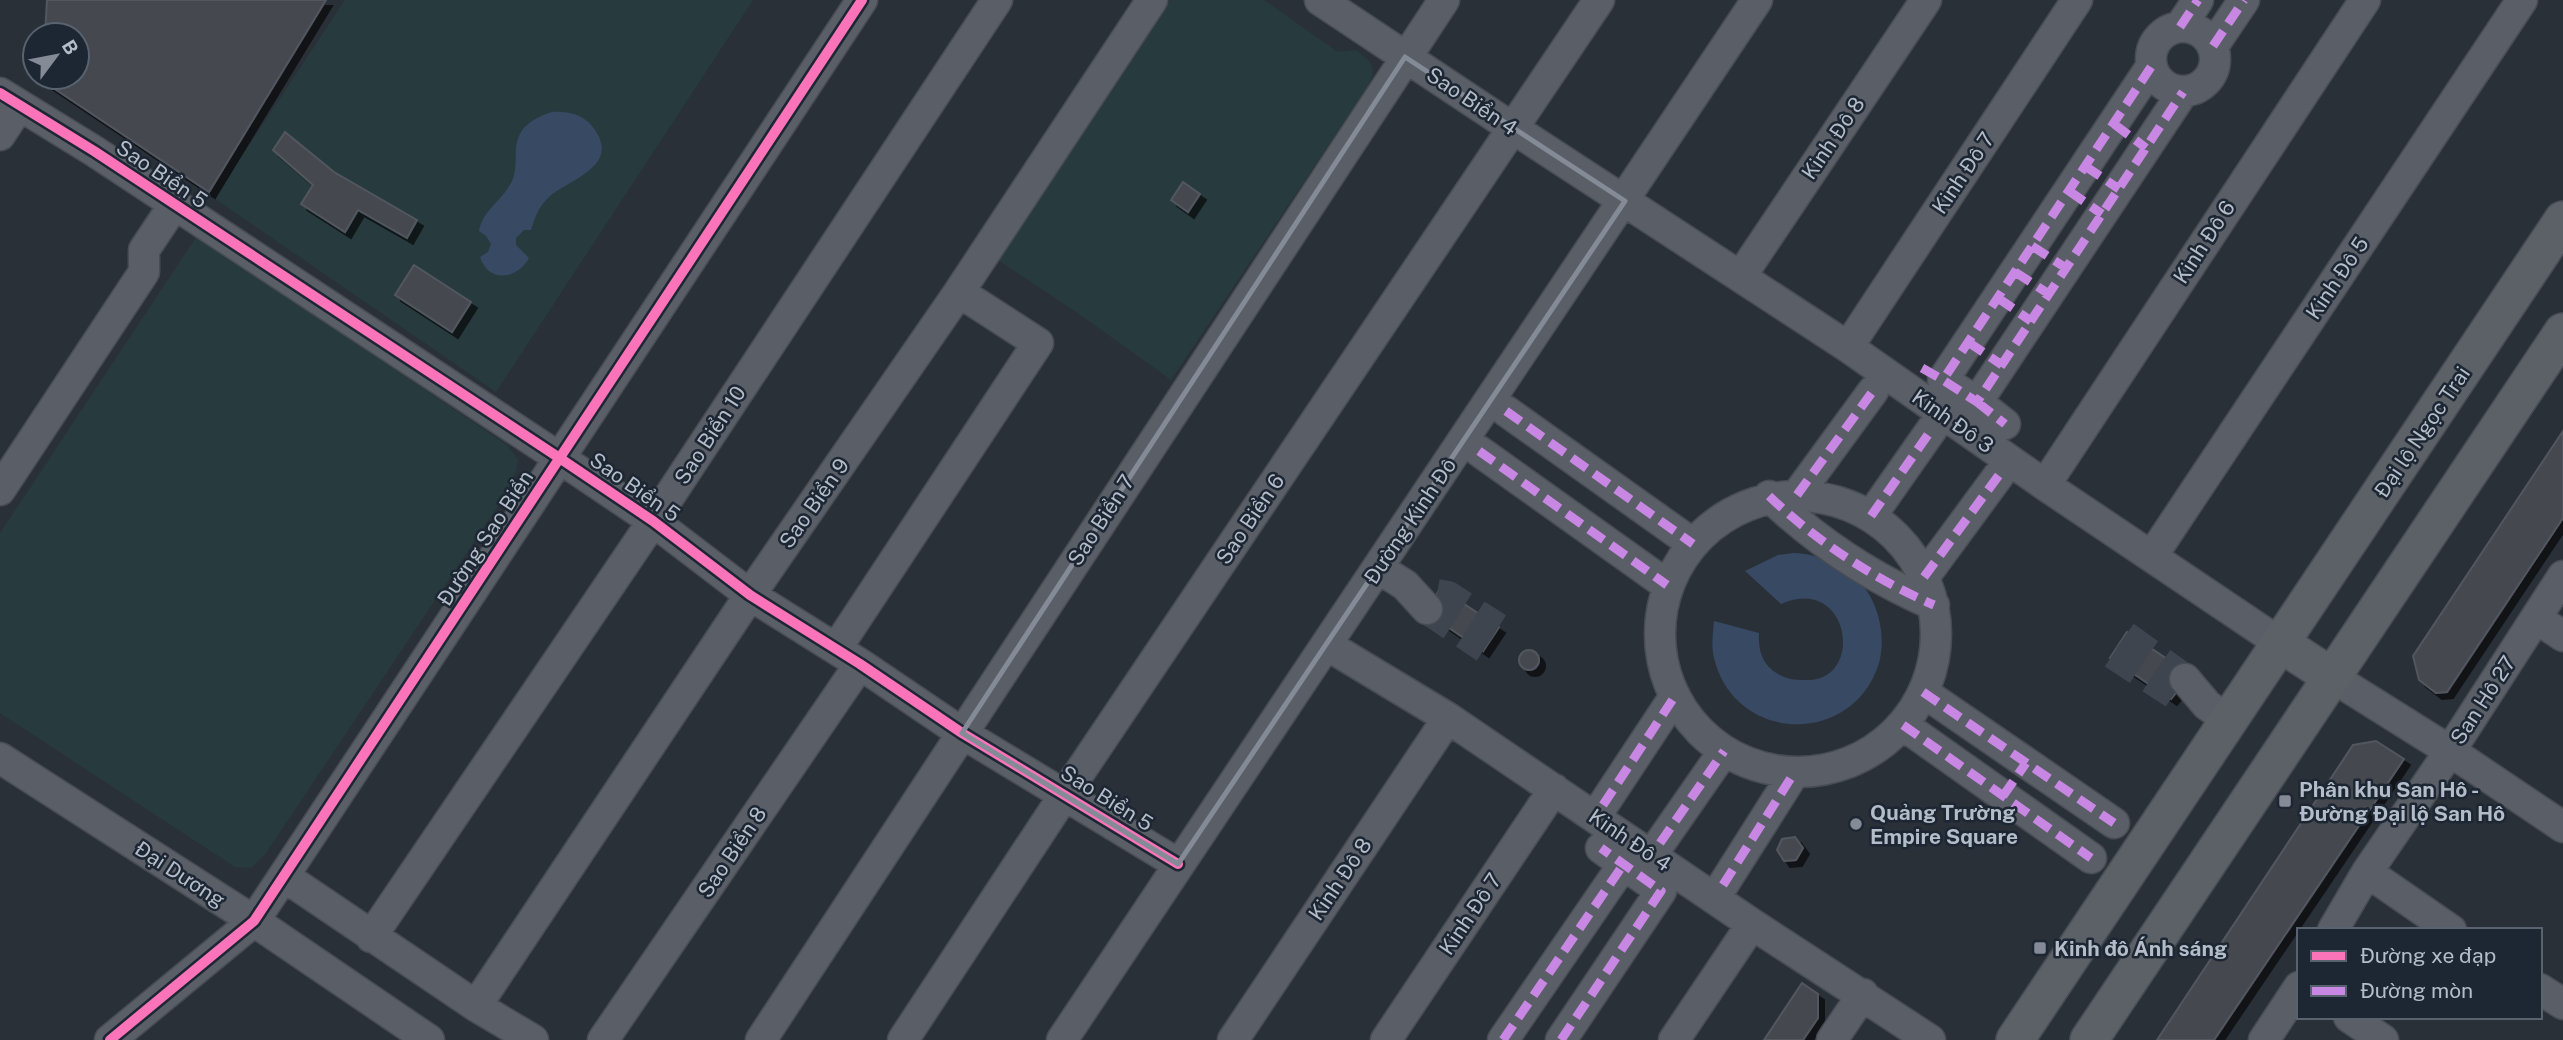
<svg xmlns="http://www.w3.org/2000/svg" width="2563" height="1040" font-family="'Public Sans',sans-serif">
<defs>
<filter id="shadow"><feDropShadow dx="6" dy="6" stdDeviation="0" flood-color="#0009"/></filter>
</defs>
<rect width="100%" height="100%" fill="#2a3038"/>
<!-- green -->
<path fill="#273a3e" d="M345 0H753L496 392 214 198Z
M1170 0H1264L1338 52 1356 50C1380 67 1375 75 1361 97L1171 380 1079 314 998 260 1101 96 1110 92Z
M197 236 507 445 518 459 516 472 506 494 266 853 251 868 235 867 0 713V533Z"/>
<!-- water -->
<path fill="#384963" d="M552 112C567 111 582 114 592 126 624 166 569 179 549 197 539 206 535 217 531 230H524L516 238V245L529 258C517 280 488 283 480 257L488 252 491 244 486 236 479 231C482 211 503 200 512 181 520 164 510 144 524 128 531 120 542 115 552 112Z
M1794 553C1822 554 1856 570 1870 596 1881 616 1885 641 1879 663 1853 747 1735 744 1714 658 1711 646 1713 633 1714 621L1759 633C1758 650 1762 665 1778 674 1786 679 1795 680 1804 680 1866 684 1851 573 1781 604L1745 571 1778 555Z"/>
<!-- building -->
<path fill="#444950" stroke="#52575f" stroke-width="2" filter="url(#shadow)" d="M47 0H326L209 192 37 77H77V35H45Z
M285 132 334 172 417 220 407 238 358 210 345 232 301 204 313 185 273 150Z
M1183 182 1200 194 1188 212 1171 200Z
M414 265 471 302 452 332 395 295Z
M2563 431V518L2447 692 2436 693 2419 680 2413 656Z
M1440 588 1499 627 1483 651 1439 621 1443 615 1444 606 1437 594Z
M2127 632 2176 665 2168 674V683L2175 694 2171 699 2110 658Z
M1519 660a10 10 0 1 1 20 0a10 10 0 1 1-20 0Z
M2376 741 2404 759 2214 1040H2157L2353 745Z
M1795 837 1803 848 1796 860 1784 861 1777 850 1782 839Z
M1802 983 1818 994V1018L1803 1040H1764Z"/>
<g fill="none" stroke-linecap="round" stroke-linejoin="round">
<!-- minor-tunnel -->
<path stroke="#3f454e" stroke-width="30" stroke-dasharray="30 15" stroke-linecap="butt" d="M1437 594 1448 596 1498 628
M1427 609 1485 648
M2125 636 2185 679
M2113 654 2174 694"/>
<!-- minor casing -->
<g stroke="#484c53" stroke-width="33">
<path id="minor" d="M1320 0 1514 129 1848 347 2045 485 2280 643
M2151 59a32 32 0 1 1 64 0a32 32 0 1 1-64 0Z
M2180 27 2198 0
M2213 46 2244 0
M2151 67 1943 380 1977 402 2183 92
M0 93 94 151 561 459 653 521 750 595 860 664 962 733 1178 864
M0 135 19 106
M1741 276 1926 0
M1848 347 2077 0
M1977 402 2005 424
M1506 411 1693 544
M1479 451 1667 585
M2045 485 2365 0
M0 490 144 272V250L174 205
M1797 495 1873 391
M1660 634a138 138 0 1 1 276 0a138 138 0 1 1-276 0Z
M1769 496C1816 541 1874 579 1934 605
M1871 516 1932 429
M2152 556 2522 0
M1378 568 1405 585 1427 609
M1924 577 1999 475
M2536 618 2563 636
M1327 645 1448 718 1752 924 1930 1040
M836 649 1038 343 959 292
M2332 677 2450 751 2563 827
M2185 679 2207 705 2229 721
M1923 692 2114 823
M1903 725 2091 858
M0 758 254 921 429 1040
M1603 805 1675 696
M1660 843 1724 751
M2367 872 2451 930
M285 877 476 1006 533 1040
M1723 885 1794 773
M2333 930 2367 872 2450 751 2563 576
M371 937 653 521 997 0
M2540 989 2563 1004
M476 1006 750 595 959 292 1152 0
M2349 1017 2383 1040
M110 1040 254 921 862 0
M603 1040 860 664
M761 1040 1444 0
M903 1040 1065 794 1599 0
M1062 1040 1757 0
M1233 1040 1448 718
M1386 1040 1554 789
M1503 1040 1623 865
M1561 1040 1661 891 1601 848
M1674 1040 1752 924
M1832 1040 1863 994
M2264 1040 2299 987"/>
</g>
<!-- major casing -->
<g stroke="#484c55" stroke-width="40">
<path id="major" d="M2280 643 2332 677
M2015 1040 2563 220
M2089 1040 2563 332"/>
</g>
<!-- minor -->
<use href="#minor" stroke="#5a5e66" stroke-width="30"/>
<!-- major -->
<use href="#major" stroke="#5c6168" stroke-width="37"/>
<!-- quiet -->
<path stroke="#c787e3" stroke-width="9" stroke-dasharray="18 9" stroke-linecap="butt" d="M2180 27 2198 0
M2213 46 2244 0
M2151 67 1943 380 1977 402 2183 92
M2114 124 2146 148
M2085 166 2119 189
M2069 191 2102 214
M2032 246 2066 268
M2015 272 2049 294
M1998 298 2031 321
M1968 342 2002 365
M1922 368 1943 380
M1977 402 2005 424
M1506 411 1693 544
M1479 451 1667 585
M1797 495 1873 391
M1769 496C1816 541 1874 579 1934 605
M1871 516 1932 429
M1924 577 1999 475
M1923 692 2114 823
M1903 725 2091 858
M2003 796 2026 763
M1603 805 1675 696
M1660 843 1724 751
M1723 885 1794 773
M1503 1040 1623 865
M1561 1040 1661 891 1601 848"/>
<!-- cycleway casing -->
<g stroke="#1d2633" stroke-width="15">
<path id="cycleway" d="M0 93 94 151 561 459 653 521 750 595 860 664 962 733 1178 864
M110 1040 254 921 862 0"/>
</g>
<!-- cycleway -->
<use href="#cycleway" stroke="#fb73b8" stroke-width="10"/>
</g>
<!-- marked area -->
<path fill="none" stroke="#848b96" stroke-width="5" stroke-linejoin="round" d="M1405 57 1625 201 1178 864 962 733Z"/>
<!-- markers -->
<g fill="#848b96" stroke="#1d2633" stroke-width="2.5">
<rect x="2278" y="794" width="14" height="14" rx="3.5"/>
<circle cx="1856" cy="824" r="7"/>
<rect x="2033" y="941" width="14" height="14" rx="3.5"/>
</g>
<g text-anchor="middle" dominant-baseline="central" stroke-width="5" stroke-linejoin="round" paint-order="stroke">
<!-- street labels -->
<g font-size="21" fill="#b4bcc9" stroke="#1d2633">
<text transform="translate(1472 101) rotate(34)">Sao Biển 4</text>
<text transform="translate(1833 138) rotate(-56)">Kinh Đô 8</text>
<text transform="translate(1963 173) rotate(-56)">Kinh Đô 7</text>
<text transform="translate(162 174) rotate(34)">Sao Biển 5</text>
<text transform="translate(2204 242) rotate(-57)">Kinh Đô 6</text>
<text transform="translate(2337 278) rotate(-56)">Kinh Đô 5</text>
<text transform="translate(1953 421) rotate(35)">Kinh Đô 3</text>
<text transform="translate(2422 432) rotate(-56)">Đại lộ Ngọc Trai</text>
<text transform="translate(710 435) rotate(-57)">Sao Biển 10</text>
<text transform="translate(635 487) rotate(35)">Sao Biển 5</text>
<text transform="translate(814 503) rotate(-55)">Sao Biển 9</text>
<text transform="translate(1250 519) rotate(-56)">Sao Biển 6</text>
<text transform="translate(1101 520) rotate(-57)">Sao Biển 7</text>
<text transform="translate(1410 521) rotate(-56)">Đường Kinh Đô</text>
<text transform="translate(485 538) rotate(-57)">Đường Sao Biển</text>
<text transform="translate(2483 700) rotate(-57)">San Hô 27</text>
<text transform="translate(1107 798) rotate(32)">Sao Biển 5</text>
<text transform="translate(1630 840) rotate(34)">Kinh Đô 4</text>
<text transform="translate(732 852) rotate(-56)">Sao Biển 8</text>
<text transform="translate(180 874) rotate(33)">Đại Dương</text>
<text transform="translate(1340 879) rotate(-56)">Kinh Đô 8</text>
<text transform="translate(1470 914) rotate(-56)">Kinh Đô 7</text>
</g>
<!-- poi labels -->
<g font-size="21" font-weight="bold" fill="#b4bcc9" stroke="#1d2633" text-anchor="start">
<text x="2299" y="789">Phân khu San Hô -<tspan x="2299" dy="24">Đường Đại lộ San Hô</tspan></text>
<text x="1870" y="812">Quảng Trường<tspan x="1870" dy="24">Empire Square</tspan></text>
<text x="2054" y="948">Kinh đô Ánh sáng</text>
</g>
</g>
<!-- legend -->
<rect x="2297" y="928" width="245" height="91" fill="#1d2633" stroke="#59626f" stroke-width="2"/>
<rect x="2311" y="951" width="35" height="10" fill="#fb73b8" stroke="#59626f" stroke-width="2"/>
<text x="2360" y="963" font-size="21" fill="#b4bcc9">Đường xe đạp</text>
<rect x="2311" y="986" width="35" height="10" fill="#c787e3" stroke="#59626f" stroke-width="2"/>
<text x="2360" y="998" font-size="21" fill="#b4bcc9">Đường mòn</text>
<!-- north arrow -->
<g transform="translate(56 56) rotate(58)"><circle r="33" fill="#1d2633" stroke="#59626f" stroke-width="2"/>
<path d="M0-5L12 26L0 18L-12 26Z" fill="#848b96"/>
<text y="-10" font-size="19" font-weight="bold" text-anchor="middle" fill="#b4bcc9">B</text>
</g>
</svg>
